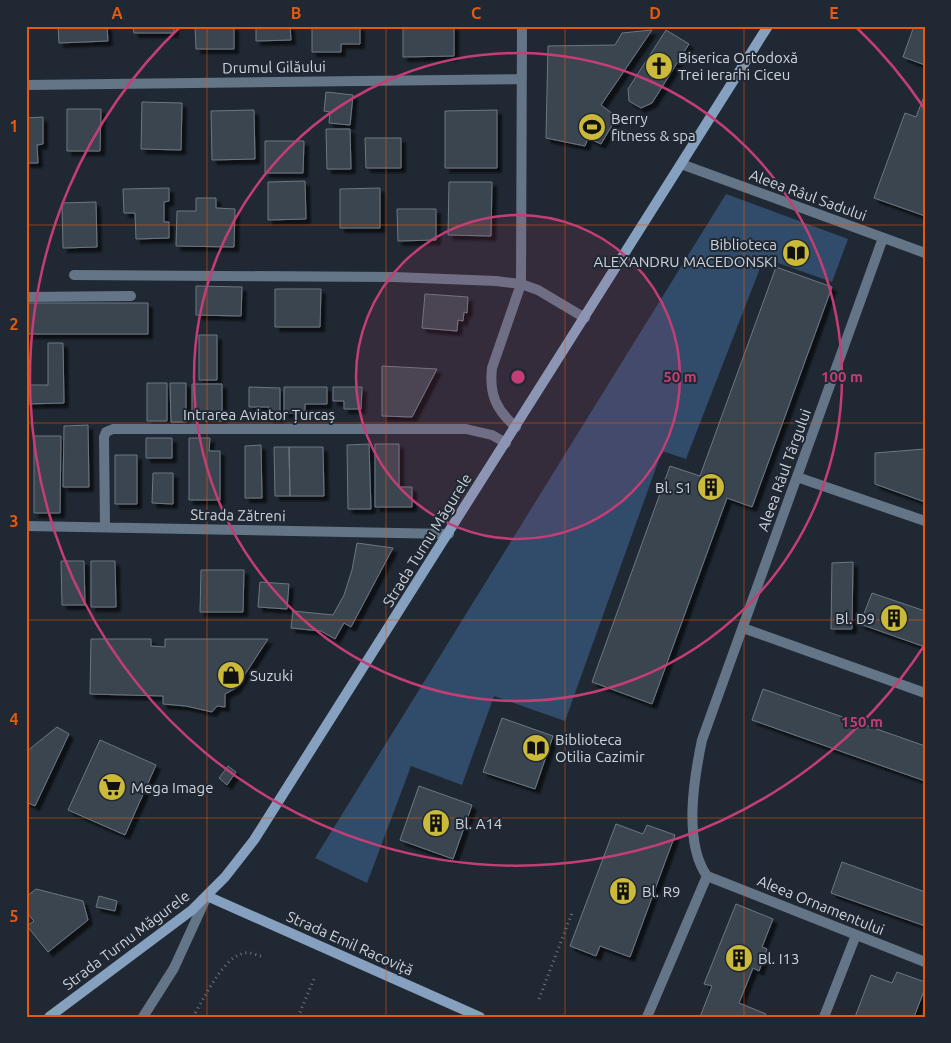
<svg xmlns="http://www.w3.org/2000/svg" width="951" height="1043" font-family="Ubuntu,sans-serif">
<defs>
<filter id="shadow"><feDropShadow dx="4.5" dy="4.5" stdDeviation="1" flood-color="#0009"/></filter>
</defs>
<rect width="100%" height="100%" fill="#202933"/>
<!-- green -->
<path fill="#314c6a" d="M726 194 848 239 832 282 764 258 686 459 662 451 565 721 494 696 462 785 411 766 367 883 315 858Z"/>
<!-- building -->
<path fill="#3a444f" stroke="#6c7783" filter="url(#shadow)" d="M58 26H107L108 41 59 43Z
M133 26H174V33H134Z
M195 26H234V49H196Z
M256 26H290L291 40 256 41Z
M312 26H360V44H341V52H312Z
M403 26H454V56L403 57Z
M914 26H925V65L903 57Z
M652 30 601 105 617 117 601 144 588 138 585 146 546 138 548 46 615 45 622 33Z
M666 30 689 44 652 103 641 108 629 101 628 89Z
M326 92 353 95 350 125 329 123 330 112 324 111Z
M925 94V216L874 198 905 113 916 117Z
M142 102 182 103 181 150 141 149Z
M67 109H101L100 151H67Z
M254 110 255 159 212 160 211 111Z
M497 110V168H445V111Z
M43 117V144L37 145 38 163H26V118Z
M326 129H350L351 169H327Z
M365 138H401V168H366Z
M265 141H304L303 173H265Z
M305 181 306 219 268 220V182Z
M449 182H492L491 236 448 235Z
M169 188V201L164 202V222H169V238L136 239 135 213H124L123 189Z
M380 188V228H340V189Z
M196 198H216V208L235 209 234 247 176 246 177 211H196Z
M96 202 97 247 63 248 62 203Z
M397 209H436V240L398 241Z
M776 267 832 287 752 507 727 498 652 704 592 682 670 466 700 476Z
M196 286 242 287 241 316 196 315Z
M275 289H321L320 327H275Z
M425 294 468 297 467 313 464 312 463 321 458 320 457 331 422 328Z
M26 303H148V334H26Z
M199 335H217V380H199Z
M48 343H63L64 403 26 404V385H48Z
M382 366 437 369 412 417 382 416Z
M147 383H167V421H147Z
M170 383H186V422H171Z
M192 384H222V421H192Z
M249 387 280 388V419H269V407H249Z
M284 387H327V404H305V413H284Z
M333 387H362L361 409H344V401H333Z
M88 425 89 487H63L64 426Z
M34 436H61L60 513H34Z
M146 438H172V458H146Z
M189 438H210L209 451H220V500H189Z
M369 444 371 509H348L347 445Z
M375 444H399V487H412V507H375Z
M261 445 262 498H245V446Z
M274 447H289L290 496H275Z
M289 447H323L324 496H290Z
M925 449V502L875 484V453Z
M115 455H137V504H115Z
M153 473H173V504L152 503Z
M357 543 393 548 351 627 344 623 335 639 321 631 291 628 293 611 333 615 344 595 352 570Z
M61 561H84L85 605H62Z
M91 561H115L116 607H91Z
M853 562 852 629H831L832 563Z
M201 570H244L243 612H200Z
M260 582 289 584 287 609 258 607Z
M872 593 925 611V647L860 624Z
M91 639H151V646L165 647V639H268L236 688 225 694V707L217 706 212 712 186 706 163 704V696L90 694Z
M763 689 925 746V781L752 720Z
M502 718 553 736 535 789 483 772Z
M57 727 69 734 35 806 26 802V752Z
M100 740 156 765 125 835 68 810Z
M228 766 236 772 227 785 219 778Z
M419 786 472 805 453 859 400 840Z
M616 824 643 834 647 825 675 835 630 957 600 946 596 956 570 946Z
M842 862 925 892V926L831 893Z
M36 889 83 901 88 920 48 952 27 926 34 921 26 912V897Z
M99 896 117 901 115 911 96 907Z
M736 904 773 919 762 947 767 949 759 971 753 968 739 1003 766 1014 765 1017H700L712 986 704 984Z
M897 972 925 982V988L914 1017H855L871 975 892 983Z"/>
<g fill="none" stroke-linecap="round" stroke-linejoin="round">
<!-- path -->
<path stroke="#6e767f" stroke-width="3" stroke-dasharray="1 4" stroke-linecap="butt" d="M539 999 572 913
M193 1017C204 999 223 956 245 953 250 952 256 955 261 956
M298 1017 314 979
M398 1017 399 1015"/>
<!-- street -->
<path stroke="#647588" stroke-width="10" d="M26 85 522 79
M681 164 925 253
M74 275 394 277 496 281 521 284 538 290 585 318
M26 297 131 296
M516 427C496 410 489 394 492 368L521 284 522 26
M797 477 925 521
M26 526 449 534
M105 527 104 437 106 432 113 429H466L492 435 506 443
M743 628 925 693
M707 876C683 842 694 778 702 740L883 238
M707 876 925 962
M143 1017 174 968 207 896
M647 1017 707 876
M824 1017 856 935"/>
<!-- secondary -->
<path stroke="#86a1bf" stroke-width="10" d="M207 896 480 1017
M49 1017 192 910 225 877 254 840 768 26"/>
</g>
<!-- grid -->
<path fill="none" stroke="#e8590c" stroke-width="1" stroke-opacity="0.55" d="M207 26V1017M386 26V1017M565 26V1017M744 26V1017M26 225H925M26 423H925M26 620H925M26 818H925"/>
<!-- distance rings -->
<circle cx="518" cy="377" r="162" fill="#c43e75" fill-opacity=".12"/>
<g fill="none" stroke="#c43e75" stroke-width="2.5">
<circle cx="518" cy="377" r="162"/>
<circle cx="518" cy="377" r="324"/>
<path d="M924 646A487 487 0 1 1 180 27M856 27A487 487 0 0 1 924 108"/>
</g>
<!-- icons -->
<defs>
<g id="church-disc" transform="scale(1.4375)"><circle r="9.5" fill="#cbba39" stroke="#202933"/><path d="M-1.2-6h2.4v3.5h3.3v2.4h-3.3V6h-2.4V-.1h-3.3v-2.4h3.3Z" fill="#111"/></g>
<g id="stadium-disc" transform="scale(1.4375)"><circle r="9.5" fill="#cbba39" stroke="#202933"/><path d="M0-5a6.5 5 0 1 0 0 10a6.5 5 0 1 0 0-10ZM-3.5-1.8h7v3.6h-7Z" fill="#111"/></g>
<g id="library-disc" transform="scale(1.4375)"><circle r="9.5" fill="#cbba39" stroke="#202933"/><path d="M-6-4Q-3-5.5-.7-3.5V5Q-3 3-6 4ZM6-4Q3-5.5 .7-3.5V5Q3 3 6 4Z" fill="#111"/></g>
<g id="building-disc" transform="scale(1.4375)"><circle r="9.5" fill="#cbba39" stroke="#202933"/><path d="M-4-6H4V6H1V3H-1V6H-4ZM-2.5-4.3h1.7v1.8h-1.7ZM.8-4.3h1.7v1.8H.8ZM-2.5-1h1.7V.8h-1.7ZM.8-1h1.7V.8H.8Z" fill="#111"/></g>
<g id="shop-disc" transform="scale(1.4375)"><circle r="9.5" fill="#cbba39" stroke="#202933"/><path d="M-5-2.5h2.3a2.7 3.5 0 0 1 5.4 0H5L5.5 6h-11ZM-1.5-2.5h3a1.5 2.3 0 0 0-3 0Z" fill="#111"/></g>
<g id="supermarket-disc" transform="scale(1.4375)"><circle r="9.5" fill="#cbba39" stroke="#202933"/><path d="M-6-5.5h2.5l.6 2H6L4.5 2H-2.5L-4.4-4H-6ZM-1.5 3.2a1.3 1.3 0 1 0 .1 0ZM3 3.2a1.3 1.3 0 1 0 .1 0Z" fill="#111"/></g>
</defs>
<g fill-rule="evenodd">
<use href="#church-disc" x="659" y="66"/>
<use href="#stadium-disc" x="592" y="127"/>
<use href="#library-disc" x="796" y="253"/>
<use href="#building-disc" x="711" y="487"/>
<use href="#building-disc" x="894" y="618"/>
<use href="#shop-disc" x="231" y="675"/>
<use href="#library-disc" x="536" y="748"/>
<use href="#supermarket-disc" x="112" y="787"/>
<use href="#building-disc" x="436" y="823"/>
<use href="#building-disc" x="623" y="891"/>
<use href="#building-disc" x="739" y="958"/>
</g>
<g text-anchor="middle" dominant-baseline="central" stroke-width="4" stroke-linejoin="round" paint-order="stroke">
<!-- poi labels -->
<g font-size="15" fill="#ced4db" stroke="#202933" text-anchor="start">
<text x="678" y="57">Biserica Ortodoxă<tspan x="678" dy="17">Trei Ierarhi Ciceu</tspan></text>
<text x="611" y="118">Berry<tspan x="611" dy="17">fitness &amp; spa</tspan></text>
<text x="777" y="244" text-anchor="end">Biblioteca<tspan x="777" dy="17">ALEXANDRU MACEDONSKI</tspan></text>
<text x="692" y="487" text-anchor="end">Bl. S1</text>
<text x="875" y="618" text-anchor="end">Bl. D9</text>
<text x="250" y="675">Suzuki</text>
<text x="555" y="739">Biblioteca<tspan x="555" dy="17">Otilia Cazimir</tspan></text>
<text x="131" y="787">Mega Image</text>
<text x="455" y="823">Bl. A14</text>
<text x="642" y="891">Bl. R9</text>
<text x="758" y="958">Bl. I13</text>
</g>
<!-- street labels -->
<g font-size="15" fill="#ced4db" stroke="#202933">
<text transform="translate(274 67) rotate(-1)">Drumul Gilăului</text>
<text transform="translate(808 195) rotate(20)">Aleea Râul Sadului</text>
<text x="259" y="414">Intrarea Aviator Țurcaș</text>
<text transform="translate(784 470) rotate(-70)">Aleea Râul Târgului</text>
<text transform="translate(238 515) rotate(1)">Strada Zătreni</text>
<text transform="translate(427 540) rotate(-58)">Strada Turnu Măgurele</text>
<text transform="translate(821 905) rotate(22)">Aleea Ornamentului</text>
<text transform="translate(126 940) rotate(-37)">Strada Turnu Măgurele</text>
<text transform="translate(350 943) rotate(24)">Strada Emil Racoviță</text>
</g>
</g>
<circle cx="518" cy="377" r="8" fill="#c43e75" stroke="#202933" stroke-width="2.5"/>
<g font-size="15" text-anchor="middle" font-weight="bold" fill="#c43e75" stroke="#202933" stroke-width="4" stroke-linejoin="round" paint-order="stroke">
<text x="680" y="382">50 m</text>
<text x="842" y="382">100 m</text>
<text x="862" y="727">150 m</text>
</g>
<!-- border -->
<rect width="951" height="1043" fill="none" stroke="#202933" stroke-width="55"/>
<rect x="28" y="28" width="896" height="988" fill="none" stroke="#e8590c" stroke-width="2"/>
<g font-size="16" text-anchor="middle" font-weight="bold" fill="#e8590c">
<text x="117" y="19">A</text>
<text x="296" y="19">B</text>
<text x="476" y="19">C</text>
<text x="655" y="19">D</text>
<text x="834" y="19">E</text>
<text x="14" y="132">1</text>
<text x="14" y="330">2</text>
<text x="14" y="527">3</text>
<text x="14" y="725">4</text>
<text x="14" y="922">5</text>
</g>
</svg>
